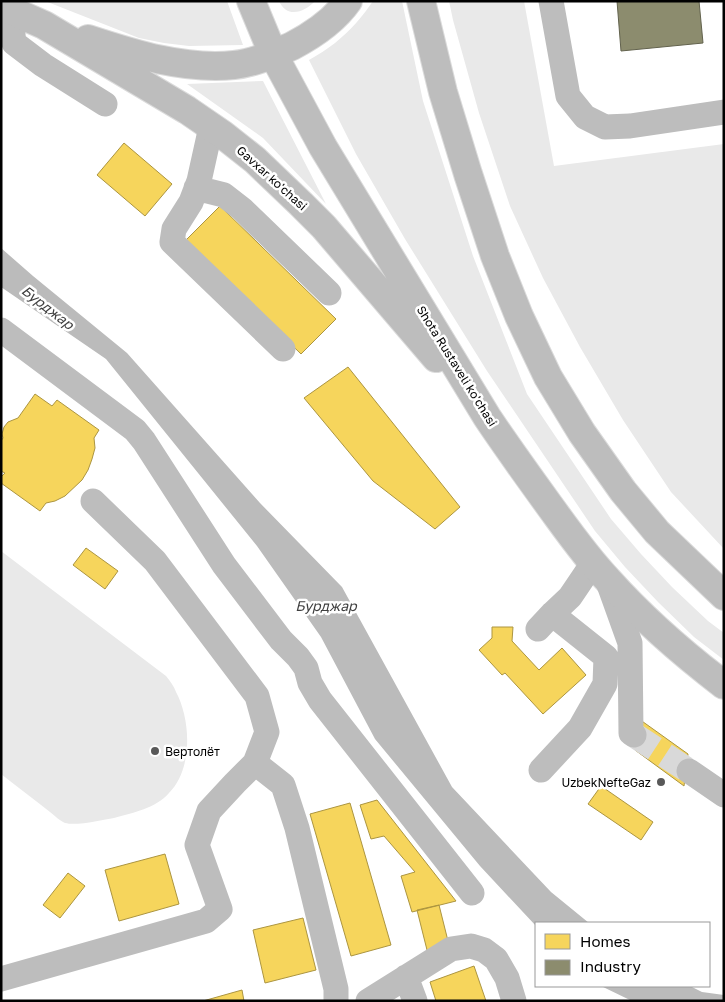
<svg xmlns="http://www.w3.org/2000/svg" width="725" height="1002" font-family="'Golos Text',sans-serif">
<rect width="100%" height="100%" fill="#fff"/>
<!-- green -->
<path fill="#e9e9e9" d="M45 1H227L243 45 189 46 164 43 139 38Z
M279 1H315C305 12 287 19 279 1Z
M373 1H402L423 101 473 256 527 394 611 519 641 554 672 587 708 621 724 633V660L694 637 658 602 625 567 595 531 487 371 405 239 356 154 309 60C318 55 327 49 335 43 350 31 363 16 373 1Z
M449 1H524L554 166 724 144V549L671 492 623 420 580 347 543 278 510 206 479 113 453 20Z
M263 81 326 204 263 138 187 84Z
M1 551 166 676C170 681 174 686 176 692 191 720 193 769 169 793 156 808 133 813 114 818 102 820 77 826 65 823 60 821 54 815 50 812 34 799 17 787 1 774Z"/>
<!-- water -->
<path fill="#bbb" d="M1 248 33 276 127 353 260 503 342 587 452 787 551 892 589 923H536V926L480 866 375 739 321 637 257 546 106 359 1 287Z
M601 986H690L702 992 724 995V1001H632Z"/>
<!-- homes -->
<path fill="#f6d55c" stroke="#ac9540" d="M124 143 172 184 145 216 97 175Z
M220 206 336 319 301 354 185 241Z
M348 367 460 507 435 529 373 481 304 398Z
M35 394 52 406 57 400 99 430 94 438 95 448 92 459 88 470 82 480 65 496 55 501 46 503 40 511 1 483V477L5 473 1 471V441L3 438 2 434 4 427 8 422 18 418Z
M86 548 118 571 105 589 73 565Z
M492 627H513L512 641 539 670 562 648 586 675 543 714 505 673 502 675 479 650 492 638Z
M639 719 688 754 684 786 635 750Z
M601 786 653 822 641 840 588 804Z
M377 800 456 901 412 912 401 876 415 872 384 836 371 839 360 805Z
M350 803 391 945 351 956 310 814Z
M165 854 179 904 119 921 105 870Z
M68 873 85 886 60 918 43 905Z
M439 905 449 945 427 950 417 910Z
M303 918 316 970 265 983 253 930Z
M474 966 486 1001H436L430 982Z
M242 990 244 1001H203Z"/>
<!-- industry -->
<path fill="#8c8c6e" stroke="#62624d" d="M617 1H699L703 43 621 51Z"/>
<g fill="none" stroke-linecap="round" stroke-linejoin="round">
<!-- minor-tunnel -->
<path stroke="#d9d9d9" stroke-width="25" stroke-dasharray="25 12" stroke-linecap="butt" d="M634 735 689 771"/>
<!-- major casing -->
<g stroke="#dbdbdb" stroke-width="30">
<path id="major" d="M251 1 273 54 323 147 487 417C507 447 528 476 549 505 568 531 586 557 608 580 643 619 682 653 724 685
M421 1 443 92 468 174 495 256 519 316 548 377 582 433 623 491 657 532 724 596
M1 6 44 25 187 110 222 134 255 160 301 204 324 227 436 358
M88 39C134 54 184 70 234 65 254 63 273 54 292 46 313 35 334 21 348 1"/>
</g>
<!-- minor -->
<path stroke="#bdbdbd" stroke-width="25" d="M551 1 568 96 585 117 605 127 630 126 724 112
M10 10 14 43 43 65 105 104
M211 127 199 181 191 202 174 229 172 242 283 349
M196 188 224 195 242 209 329 293
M1 330 135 430 144 441 224 565 281 640 298 657 306 668 310 683 320 700 472 893
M607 579 630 643 631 733 634 735
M538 629 552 614 570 597 593 563
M255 763 283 785 297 828 336 989V1001
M541 770 580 728 605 684 606 657 552 614
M689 771 724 795
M406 977 415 1001
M1 979 206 921 220 909 197 845 209 811 235 783 255 763 267 732 257 696 155 561 93 501
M368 1001 451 949 471 946 484 950 496 959 507 978 514 1001"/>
<!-- major -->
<use href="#major" stroke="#bdbdbd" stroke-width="28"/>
</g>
<!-- markers -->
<g fill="#595959" stroke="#fff" stroke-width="2">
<circle cx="155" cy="751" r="5"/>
<circle cx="661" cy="782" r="5"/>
</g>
<g text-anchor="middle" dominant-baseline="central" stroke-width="5" stroke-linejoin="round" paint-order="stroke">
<!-- street labels -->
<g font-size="12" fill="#000" stroke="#fff">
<text transform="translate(272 178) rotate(42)">Gavxar ko'chasi</text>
<text transform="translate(457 366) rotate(58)">Shota Rustaveli ko'chasi</text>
</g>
<!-- poi labels -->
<g font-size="12" fill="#000" stroke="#fff" text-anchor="start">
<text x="165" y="751">Вертолёт</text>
<text x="651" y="782" text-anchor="end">UzbekNefteGaz</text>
</g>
<!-- water labels -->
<g font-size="14" font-style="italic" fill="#3f3f3f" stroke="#fff">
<text transform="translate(48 307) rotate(38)">Бурджар</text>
<text x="326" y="605">Бурджар</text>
</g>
</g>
<!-- border -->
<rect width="725" height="1002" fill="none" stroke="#000000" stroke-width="5"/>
<!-- legend -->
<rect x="535" y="922" width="175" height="65" fill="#ffffff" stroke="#999999"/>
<rect x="545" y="934" width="25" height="15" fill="#f6d55c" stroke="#999999"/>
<text x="580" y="947" font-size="15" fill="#000000">Homes</text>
<rect x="545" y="960" width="25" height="15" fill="#8c8c6e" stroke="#999999"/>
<text x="580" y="972" font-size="15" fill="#000000">Industry</text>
</svg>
